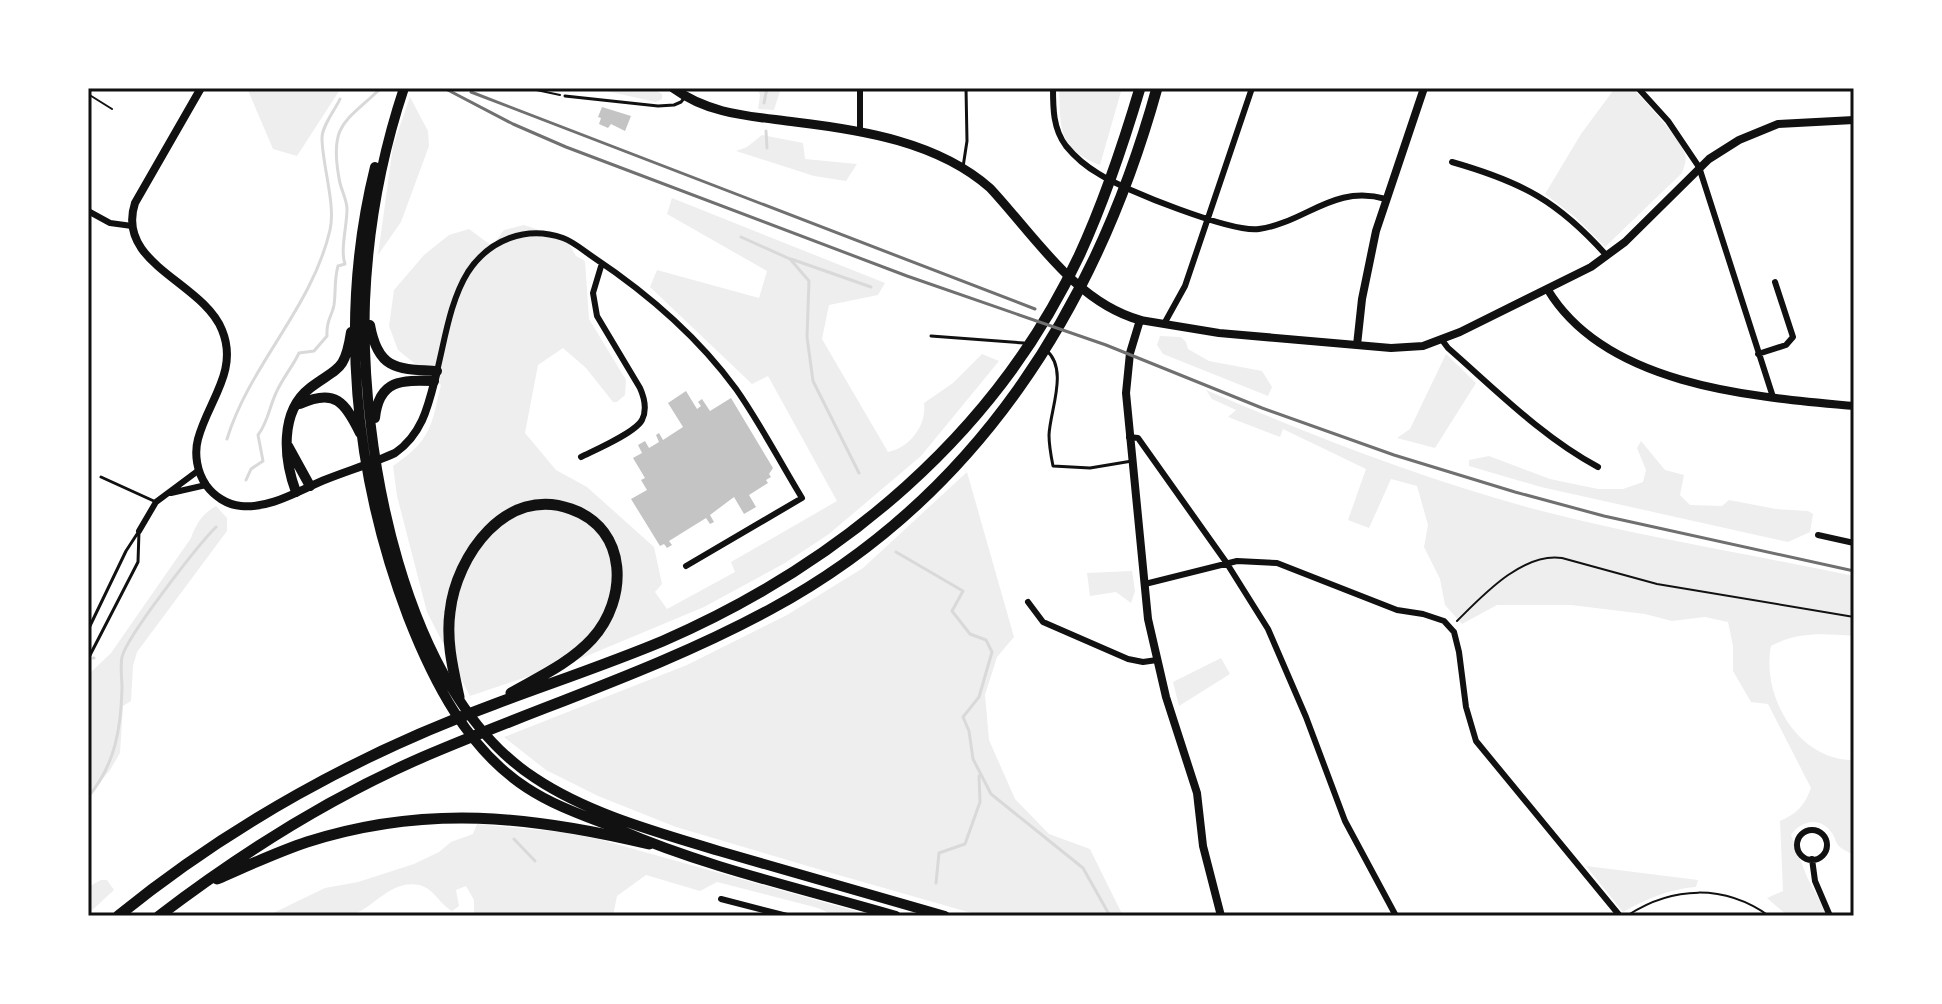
<svg xmlns="http://www.w3.org/2000/svg" width="1942" height="1004" font-family="Manrope,sans-serif">
<rect width="100%" height="100%" fill="#fff"/>
<!-- green -->
<path fill="#eee" d="M247 88H341L297 156 273 149Z
M607 88H651L662 94V99L656 102 606 91Z
M757 88H781L774 110 758 109 760 95Z
M1059 88H1122L1100 165C1057 148 1061 129 1059 88Z
M1615 88H1632L1637 93C1650 107 1679 137 1685 154 1687 160 1684 167 1682 173L1605 247 1575 217 1545 194 1581 134Z
M410 97 428 131 429 146 401 222 378 255 393 146Z
M762 135 803 143 805 159 857 164 846 181 814 176 736 151 747 147Z
M672 198 885 283 878 295 829 305 822 339 888 452C910 448 927 425 924 403L953 383 982 354 999 361 921 456 829 534 785 563 704 607 577 660 470 696 427 612 397 496 393 466C431 440 431 427 441 385L398 350 389 326 394 290 424 255 449 235 469 229 492 246 504 230 524 225 566 239 576 256 585 261 589 319 626 380 625 395 617 402H613L586 368 563 348 538 365 525 433 556 470 587 487 654 547 662 584 655 592 667 609 735 572 731 562 837 501 768 376 752 384 650 287 657 270 759 298 767 271 667 214Z
M1160 336 1181 337 1186 342 1188 349 1209 361 1262 371 1272 387 1268 396 1163 354 1157 345Z
M1446 354 1476 383 1435 448 1397 438 1410 429Z
M1206 390C1313 436 1425 480 1538 510 1642 537 1749 554 1854 576V636C1822 634 1800 631 1771 646 1761 697 1799 761 1854 760V855C1849 852 1842 850 1838 845 1835 841 1835 837 1832 833 1821 816 1801 820 1791 835L1807 877 1828 916H1788L1767 898 1783 891 1780 821C1798 813 1804 806 1811 788L1768 704 1751 702 1733 671V646L1728 622 1705 617 1672 621 1645 614 1571 605H1497L1462 624 1445 605 1440 579 1424 547 1428 525 1417 486 1391 479 1369 528 1348 520 1366 469 1283 429 1280 437 1228 417 1236 410 1212 399Z
M1641 441 1665 470 1684 475 1680 495 1690 505 1722 506 1729 500 1776 509 1808 511 1813 514 1810 532 1788 542 1541 487 1469 466V460L1489 456 1550 479 1598 489H1623L1643 482 1646 470 1637 448Z
M967 472 1014 637 997 657 985 695 989 740 1015 799 1049 834 1090 849 1123 916H982L828 872 676 827 598 796 546 770 504 737 687 665 787 615 863 568Z
M216 506 227 518V531L137 652 133 666 131 701 123 706 120 753 110 770 88 797V675L111 653 191 538C196 524 202 514 216 506Z
M1132 571 1135 591 1131 603 1116 592 1090 596 1087 573Z
M1221 658 1230 674 1179 706 1173 682Z
M477 824 561 832 598 839 873 916H835L818 908 717 882 700 891 646 875 617 896 613 916H474V900L466 886 456 890 459 906 452 911C439 904 435 889 419 885 389 879 374 910 348 916 331 920 287 916 267 916L325 888 358 882 414 864 439 852 451 842 473 834Z
M1586 866 1698 880 1696 887C1669 889 1646 899 1623 912Z
M101 880H107L114 890 88 914V887Z"/>
<g fill="none" stroke-linecap="round" stroke-linejoin="round">
<!-- stream -->
<path stroke="#d9d9d9" stroke-width="3" d="M764 103 767 88
M766 131 767 148
M741 237 790 259 809 281 807 337 813 381 859 473
M791 259 871 287
M227 439C250 364 312 308 330 230 336 205 322 164 322 138 322 126 335 110 340 99
M246 480 251 469 263 461 258 435C268 422 269 408 276 393 282 379 293 366 299 353L314 351 327 336C326 319 332 317 334 305 336 291 334 280 338 266L345 264C340 250 347 226 347 209 347 199 340 188 339 178 329 123 346 122 381 88
M896 552 963 591 952 611 970 634 986 640 992 652 979 697 963 717 969 731 973 759 991 794 1083 868 1110 916
M93 658H94
M88 797C115 765 121 729 122 688 122 678 120 666 122 657 127 636 198 545 216 527
M514 839 535 861
M936 883 939 853 965 844 980 802 979 776"/>
</g>
<!-- building -->
<path fill="#c4c4c4" d="M602 107 631 116 625 131 611 124 608 128 599 124 601 118 598 117Z
M686 391 697 409 701 406 698 402 702 399 710 411 731 398 773 468 769 474 771 477 766 480 768 483 749 495 756 507 744 514 734 497 710 515 714 522 710 524 706 518 669 541 672 545 667 548 664 544 660 546 631 499 647 490 641 480 645 478 633 458 642 453 638 445 645 441 649 448 659 442 656 435 659 433 663 440 683 427 668 403Z"/>
<g fill="none" stroke-linecap="round" stroke-linejoin="round">
<!-- path -->
<path stroke="#111" stroke-width="2" d="M527 88 560 95
M88 94 112 109
M1457 621C1483 595 1523 552 1562 558L1657 584 1854 617
M1628 915C1673 886 1724 884 1769 916"/>
<!-- service -->
<path stroke="#111" stroke-width="3" d="M565 96 658 106 674 105 681 102 685 97
M963 167 967 141 966 88
M931 336 1024 343
M1046 350C1069 369 1050 410 1049 435 1049 446 1051 456 1053 466L1090 468 1132 461
M101 477 156 502
M88 630 126 551 139 531 138 562 88 659"/>
<!-- minor -->
<path stroke="#111" stroke-width="6" d="M1053 88C1053 108 1053 129 1066 146 1075 157 1087 167 1099 174 1124 190 1232 233 1259 229 1307 222 1333 184 1386 199
M1638 88 1668 121 1699 167 1773 397
M860 132V88
M1452 162C1522 182 1558 201 1607 256
M88 211 110 223 132 226
M1164 324 1185 286 1252 88
M1442 340 1448 348C1495 389 1542 437 1598 467
M1758 354 1786 345 1793 337 1775 282
M437 371C445 339 450 301 468 272 489 240 526 225 563 238 574 242 584 251 593 257 647 293 698 337 736 389 760 423 780 462 802 498L686 566
M1129 437 1138 438 1226 562 1268 629 1306 717 1345 821 1396 916
M581 457C595 450 635 433 642 420 647 410 644 397 640 388L597 316 593 293 602 263
M171 493 206 485
M139 531 156 502 199 470
M1818 535 1854 543
M1145 584 1237 561 1277 563 1397 610 1423 614 1444 621 1454 632 1459 652 1466 707 1476 741 1620 916
M1028 602 1043 622 1128 659 1143 662 1157 660
M1797 845a15 15 0 1 1 30 0a15 15 0 1 1-30 0Z
M1812 859 1815 881 1830 916
M721 899 787 916"/>
<!-- tertiary -->
<path stroke="#111" stroke-width="8" d="M201 88 135 203C115 264 203 282 222 330 239 371 208 401 198 439 194 454 197 472 206 485 214 496 227 505 241 506 271 509 301 489 327 479 350 470 373 463 395 453 424 433 429 402 437 371
M1548 290C1606 386 1753 397 1854 406
M1357 345 1362 299 1376 231 1424 88
M1221 916 1203 846 1197 793 1166 697 1148 619 1126 393 1130 353 1140 320 1219 333 1391 348 1423 346 1460 332 1591 267 1625 242 1709 159 1739 140 1778 124 1854 120"/>
<!-- secondary -->
<path stroke="#111" stroke-width="9" d="M673 88C710 115 751 116 795 122 862 130 938 142 990 188 1034 235 1075 302 1140 320"/>
<!-- trunk -->
<path stroke="#111" stroke-width="10" d="M404 88C381 157 368 228 365 301 360 447 402 692 535 778 589 814 657 832 719 851 794 873 870 894 945 916
M375 167C338 315 354 475 408 617 433 681 467 749 527 788 556 807 588 817 620 830 708 868 804 889 896 916
M370 325C378 370 397 369 437 371
M300 404C335 388 345 402 360 433
M375 418C379 379 402 380 434 381
M288 446 310 486
M296 492C284 460 279 412 310 388 338 367 345 372 351 332"/>
<!-- motorway -->
<path stroke="#111" stroke-width="11" d="M459 697C453 669 446 641 450 612 456 556 506 485 571 509 629 529 628 600 592 639 570 663 539 677 511 693
M217 879C247 866 277 852 307 842 426 804 531 816 649 844
M118 916C230 825 360 753 495 704 551 683 608 664 663 641 840 564 996 434 1079 256 1104 202 1123 145 1140 88
M159 916C239 855 322 802 414 761 533 709 657 671 771 609 976 498 1096 308 1157 88"/>
<!-- rail -->
<path stroke="#707070" stroke-width="3" d="M444 88 513 124 566 147 907 276 1106 345 1262 408 1394 455 1515 492 1604 516 1854 571
M471 92 1035 309"/>
</g>
<!-- border -->
<rect width="1942" height="1004" fill="none" stroke="#ffffff" stroke-width="180"/>
<rect x="90" y="90" width="1762" height="824" fill="none" stroke="#111" stroke-width="3"/>
</svg>
